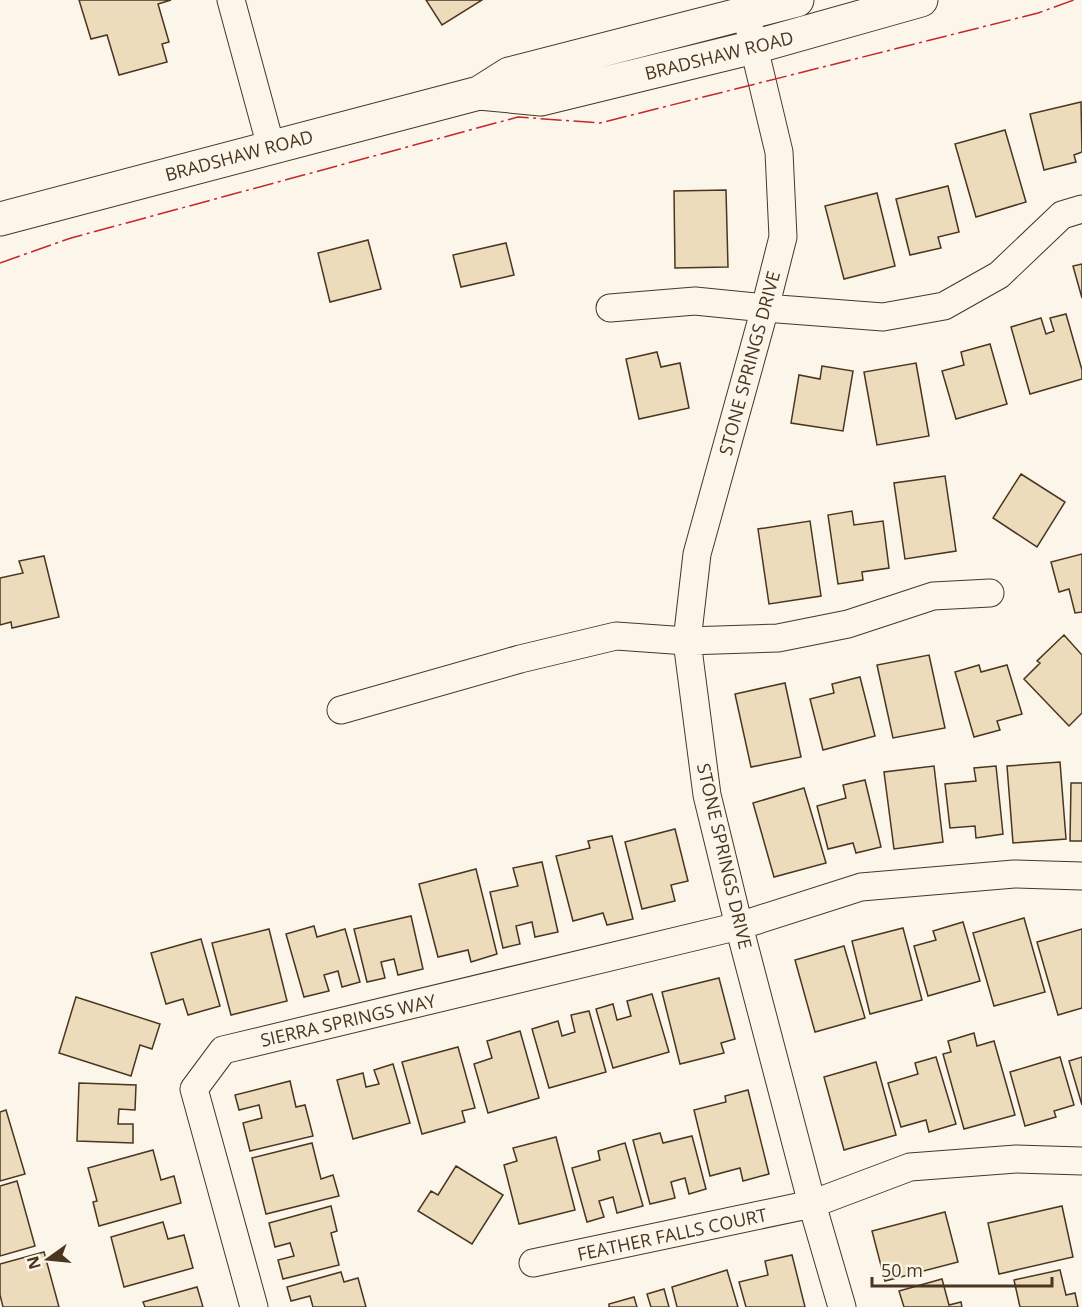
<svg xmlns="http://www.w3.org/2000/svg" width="1082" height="1307" font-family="'Open Sans',sans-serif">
<rect width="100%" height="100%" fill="#fbf6e9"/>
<!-- building -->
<path fill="#ecdcbc" stroke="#4a3520" stroke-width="1.5" d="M79 0H171L158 4 169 42 162 44 167 62 119 75 107 35 91 39Z
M426 0H482L442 25Z
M1081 102 1082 152 1074 155 1076 162 1044 170 1030 114Z
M1005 130 1026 202 976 217 955 144Z
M948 186 959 232 938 237 941 248 910 255 896 199Z
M726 190 728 267 675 268 674 191Z
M877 193 895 266 844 279 825 206Z
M368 240 381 289 330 302 318 253Z
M506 243 514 275 461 287 453 255Z
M1082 264V298L1073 266Z
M1066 314 1082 370V379L1030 394 1011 327 1041 318 1046 334 1054 331 1050 318Z
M990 344 1007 404 956 419 942 371 964 365 961 352Z
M657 352 661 367 680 363 689 408 639 419 626 359Z
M916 363 929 436 877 445 864 372Z
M822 366 853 371 843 431 791 423 799 375 820 379Z
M1021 474 1065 502 1037 547 993 518Z
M945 476 956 551 905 559 894 483Z
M852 511 854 525 883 521 889 568 862 572 863 580 838 584 828 515Z
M810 521 821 596 769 604 758 529Z
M1082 554V612L1075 613 1069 589 1059 592 1051 562Z
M44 556 59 617 12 628 11 622 0 625V578L23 573 19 561Z
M1064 635 1082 655V713L1069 726 1024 679 1040 663 1037 661Z
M929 655 945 728 893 738 877 665Z
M979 665 981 672 1007 665 1022 714 997 721 1000 730 974 737 955 672Z
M860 677 875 736 823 750 810 699 834 693 832 684Z
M785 683 801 757 751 767 735 694Z
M1060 762 1066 839 1013 843 1007 766Z
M934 766 943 842 894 849 884 772Z
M996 766 1003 834 976 838 975 826 950 828 945 784 976 781 974 768Z
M865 780 881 847 856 853 853 843 828 849 817 806 846 798 843 785Z
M1071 783H1082V841H1070Z
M804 788 826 863 774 877 753 803Z
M675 829 688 881 671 885 675 901 642 909 625 842Z
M612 836 633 919 607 925 603 913 573 921 556 856 590 848 588 841Z
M542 862 558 932 535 937 532 922 516 926 520 944 503 948 490 892 518 886 513 868Z
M476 869 497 954 471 962 468 950 438 957 419 884Z
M411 916 423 969 398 975 394 959 381 962 385 978 367 982 354 929Z
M1024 918 1045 992 994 1006 973 933Z
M963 922 980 981 928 996 914 946 936 940 933 931Z
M314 926 317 937 345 929 360 982 342 987 338 971 324 975 329 991 304 997 286 934Z
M903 928 922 1000 870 1014 852 941Z
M269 929 287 1001 231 1015 212 943Z
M1082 929V1008L1058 1015 1037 942Z
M201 939 220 1006 188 1015 183 999 166 1004 151 953Z
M844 946 865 1018 815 1032 795 960Z
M719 978 735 1039 721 1043 724 1053 680 1064 662 992Z
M652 994 669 1052 613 1068 596 1009 613 1004 617 1020 631 1016 627 1001Z
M76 997 160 1024 152 1049 140 1045 131 1076 59 1053Z
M589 1011 606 1072 549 1088 532 1029 558 1021 562 1036 575 1032 571 1015Z
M520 1031 539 1098 488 1113 474 1064 492 1058 487 1041Z
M974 1033 977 1046 994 1041 1015 1115 964 1129 943 1054 951 1052 948 1041Z
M458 1047 475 1108 462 1111 465 1122 422 1134 402 1062Z
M936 1057 956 1124 929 1132 926 1120 901 1127 888 1083 918 1074 915 1063Z
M1060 1057 1074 1105 1054 1111 1056 1117 1025 1126 1010 1072Z
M1082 1057V1105L1069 1061Z
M876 1062 896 1135 844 1150 824 1077Z
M393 1064 410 1123 353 1139 337 1080 363 1073 366 1087 379 1084 374 1070Z
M290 1081 296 1107 305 1105 313 1136 250 1151 243 1123 262 1118 259 1105 239 1110 235 1095Z
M79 1083 136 1085 135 1110 119 1109 118 1124H133V1143L77 1141Z
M748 1090 769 1174 743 1181 740 1168 710 1176 694 1110 726 1102 725 1096Z
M6 1110 25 1174 0 1181V1112Z
M660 1133 663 1143 692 1136 706 1189 689 1194 685 1178 671 1182 675 1198 650 1204 633 1140Z
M556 1137 575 1210 519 1224 504 1165 517 1161 513 1148Z
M312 1143 321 1179 333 1175 339 1196 266 1214 252 1158Z
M625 1143 643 1206 617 1213 613 1197 599 1201 604 1217 587 1222 572 1168 600 1160 598 1151Z
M153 1150 161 1180 174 1176 181 1203 99 1226 93 1202 97 1201 88 1168Z
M456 1166 503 1195 472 1244 418 1211 431 1191 438 1195Z
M17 1181 35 1246 0 1256V1186Z
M331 1206 337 1231 331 1233 339 1265 283 1279 278 1260 294 1256 290 1243 275 1247 269 1223Z
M1062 1206 1073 1257 999 1274 988 1223Z
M945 1212 958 1262 885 1281 872 1231Z
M163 1222 168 1239 184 1235 193 1268 124 1287 111 1237Z
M44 1252 59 1307H3L0 1295V1264Z
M792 1255 805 1307H746L739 1282 768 1275 765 1261Z
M727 1270 738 1307H677L672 1287Z
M1060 1270 1066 1295 1075 1293 1078 1307H1020L1014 1280Z
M341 1272 344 1282 358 1278 366 1307H313L310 1296 291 1301 287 1287Z
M942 1279 949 1305 961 1302 962 1307H904L899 1291Z
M197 1287 203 1307H145L143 1302Z
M664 1289 669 1307H651L647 1294Z
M634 1297 637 1307H609V1304Z"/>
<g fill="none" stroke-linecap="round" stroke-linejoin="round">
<!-- minor casing -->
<g stroke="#4a3520" stroke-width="29">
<path id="minor" d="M231 0 271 147
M748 0 746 14 779 152 783 237 765 308 697 554 687 641 707 795 739 926 812 1204 842 1307
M610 308 695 301 765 308 883 317 944 306 999 275 1062 215 1082 209
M341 710 520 659 616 636 687 641 778 638 848 624 933 596 990 593
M533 1263 812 1204 910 1167 1016 1159 1082 1161
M254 1307 194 1089 223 1050 739 926 861 887 1014 874 1082 876"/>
</g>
<!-- major casing -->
<g stroke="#4a3520" stroke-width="35">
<path id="major" d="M479 93 541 99 754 47 921 0
M0 219 479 93 509 74 797 0"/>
</g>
<!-- minor -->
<use href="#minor" stroke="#fbf6e9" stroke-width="27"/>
<!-- major -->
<use href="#major" stroke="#fbf6e9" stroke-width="33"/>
<!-- power -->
<path stroke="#c62828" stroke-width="1.5" stroke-dasharray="21 4.5 3 4.5" stroke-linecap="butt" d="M0 263 71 238 518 117 600 123 1038 13 1074 0"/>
</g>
<g text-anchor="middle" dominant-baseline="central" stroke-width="4.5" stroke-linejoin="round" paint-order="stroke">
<!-- street labels -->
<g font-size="18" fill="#4a3520" stroke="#fbf6e9">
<text transform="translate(719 55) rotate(-14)">BRADSHAW ROAD</text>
<text transform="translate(239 155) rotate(-15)">BRADSHAW ROAD</text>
<text transform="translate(749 363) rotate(-75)">STONE SPRINGS DRIVE</text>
<text transform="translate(725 856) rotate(77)">STONE SPRINGS DRIVE</text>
<text transform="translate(348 1020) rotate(-13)">SIERRA SPRINGS WAY</text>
<text transform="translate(672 1234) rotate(-12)">FEATHER FALLS COURT</text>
</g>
</g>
<!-- north arrow -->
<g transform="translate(48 1259) rotate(255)" stroke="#fbf6e9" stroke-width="4.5" paint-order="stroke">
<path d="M0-4.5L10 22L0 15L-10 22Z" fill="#4a3520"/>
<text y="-9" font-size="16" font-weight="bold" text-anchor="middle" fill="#4a3520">N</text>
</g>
<!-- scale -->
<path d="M872 1277v9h180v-9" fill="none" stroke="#4a3520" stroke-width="3"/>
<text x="881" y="1277" font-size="18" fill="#4a3520" stroke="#fbf6e9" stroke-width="4.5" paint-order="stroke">50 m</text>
</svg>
